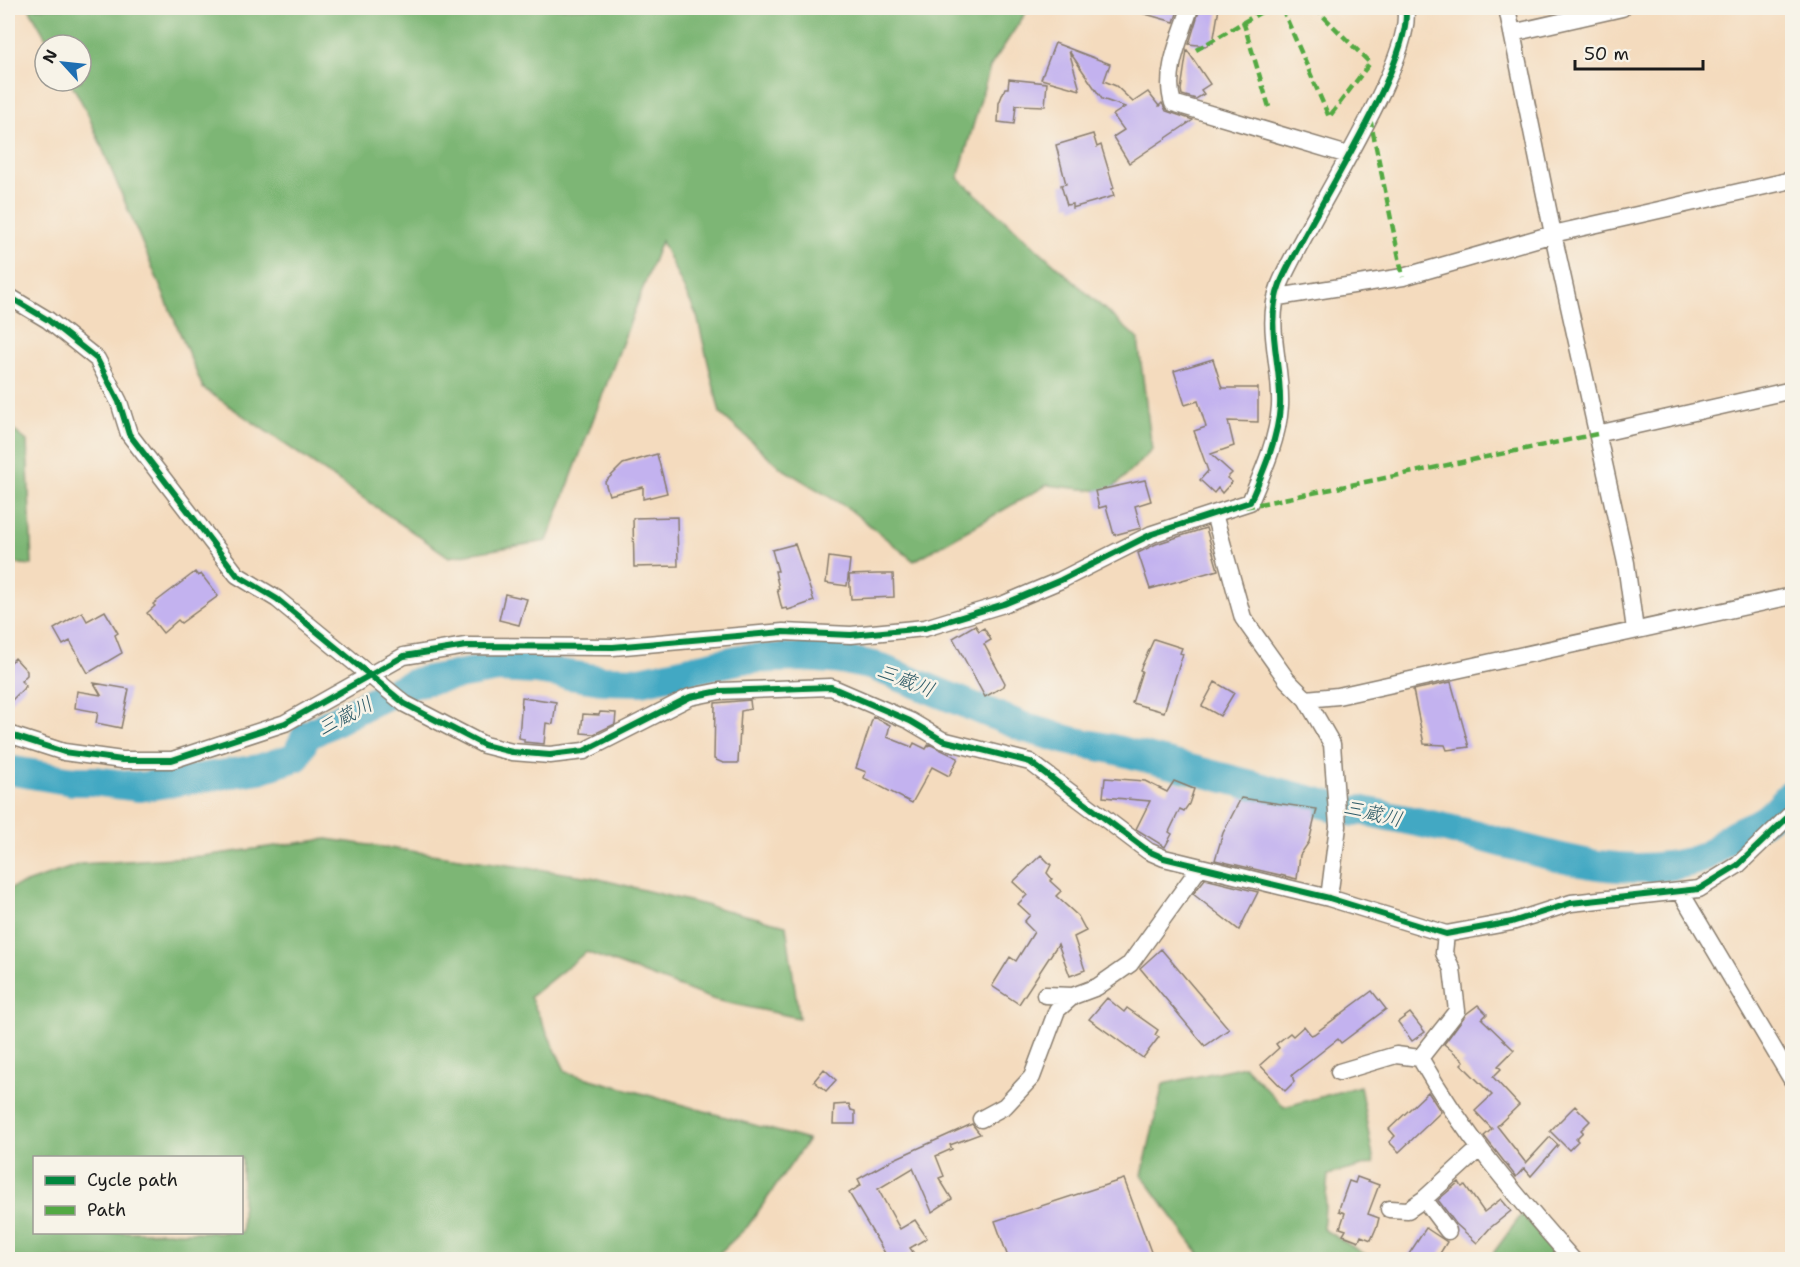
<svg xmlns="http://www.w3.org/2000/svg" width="1800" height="1267" font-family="'Shantell Sans','Klee One',sans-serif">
<rect width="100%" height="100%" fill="#f7f3e8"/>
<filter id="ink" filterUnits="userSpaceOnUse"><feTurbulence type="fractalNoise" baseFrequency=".0167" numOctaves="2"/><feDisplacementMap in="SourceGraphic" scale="12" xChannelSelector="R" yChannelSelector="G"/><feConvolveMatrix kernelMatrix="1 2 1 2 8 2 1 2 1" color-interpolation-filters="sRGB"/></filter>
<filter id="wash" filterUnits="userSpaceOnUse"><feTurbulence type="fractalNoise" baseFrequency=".008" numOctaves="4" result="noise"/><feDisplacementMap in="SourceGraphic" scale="24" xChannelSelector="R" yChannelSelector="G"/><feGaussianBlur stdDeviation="1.35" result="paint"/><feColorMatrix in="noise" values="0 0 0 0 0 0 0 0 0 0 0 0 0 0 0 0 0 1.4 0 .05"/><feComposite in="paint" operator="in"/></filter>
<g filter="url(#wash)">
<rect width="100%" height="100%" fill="#f4dbbe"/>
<!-- forest -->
<path fill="#7db674" stroke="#4c6948" stroke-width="1.5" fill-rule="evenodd" d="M29 8H1029L990 67 958 178 1138 339 1152 450 1109 492 1047 485 914 561 848 508 781 468 720 413 697 316 661 241 547 541 449 557 203 388 87 112 70 81H81V45H50Z
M8 426 27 441 32 565 8 563Z
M327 839 591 877 786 925 799 1018 715 1000 586 952 530 997 566 1072 808 1140 748 1226 712 1260 8 1259V889L81 864 203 856ZM34 1158H242V1232H34Z
M1244 1066 1284 1107 1360 1086 1374 1163 1328 1175 1323 1229 1373 1259H1191L1199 1254 1142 1175 1163 1084Z
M1522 1214 1561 1259 1488 1260Z"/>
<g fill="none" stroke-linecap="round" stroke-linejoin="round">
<!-- river -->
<path stroke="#43a8c3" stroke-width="30" d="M8 770 73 781H93L140 787 259 769 296 757 306 736 373 701 417 682 498 668 536 670 602 680 641 681 742 659 804 657 844 660 874 666 1026 728 1071 741 1113 749 1355 812 1360 810C1395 818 1431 824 1466 833 1541 851 1615 882 1693 861 1710 857 1717 847 1730 837 1740 830 1752 827 1763 821 1774 814 1783 802 1792 793"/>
</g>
<g id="blocks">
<!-- building -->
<path fill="#c3b2ef" d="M1139 8H1179L1174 22 1138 12Z
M1200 8H1219L1213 43 1208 42 1207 46 1189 44Z
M1055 43 1110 64 1104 81 1116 86 1133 102 1148 92 1159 106 1162 103 1166 111 1193 120 1129 163 1113 137 1124 130 1113 115 1125 107 1102 99 1069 51 1080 90 1041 79Z
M1187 50 1210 84 1201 90 1204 94 1196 99 1182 95 1181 90Z
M1009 79 1047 83 1045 106 1016 105 1014 124 998 122 999 103 1005 88H1008Z
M1093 134 1097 147 1101 145 1114 188 1112 189 1114 196 1072 208V204L1067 205 1061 185 1066 184 1056 145Z
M1213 359 1222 388H1258V422L1228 421 1234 446 1211 454 1232 473 1227 478 1232 482 1222 493 1218 488 1214 493 1200 480 1208 471 1194 431 1206 427 1198 401 1185 405 1174 371Z
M657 454 667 493 643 499V487L609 495 605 482 623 464Z
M1145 480 1151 501 1135 506 1141 528 1114 535 1106 506 1099 508 1095 491Z
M677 517 678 566 634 567 633 518Z
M1206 528 1218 570 1150 589 1138 553 1156 544Z
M795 544 814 601 788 610 787 608 782 609 777 589H779L775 571H778L772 550Z
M829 557 850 560 847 586 826 583Z
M195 572 198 576 201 574 218 596 181 623 178 620 163 633 147 613 155 606 153 604Z
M877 574H893L894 597 851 599 849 575Z
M505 594 527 599 519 625 499 620Z
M105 611 118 633 115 635 122 653 88 673 70 641 63 645 54 629 82 612 87 621Z
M975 625 979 631 984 628 991 640 984 644 1005 683 1004 686 985 697 953 638Z
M1154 639 1182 648 1180 653 1183 654 1164 712 1132 703 1142 671 1140 670Z
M15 658 27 671V675L21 681 26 686 8 704V665Z
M1215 682 1234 693 1220 716 1202 706Z
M1451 682 1469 747 1447 750 1445 745 1424 744 1413 690Z
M94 683 129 689 121 728 96 723 98 712 75 708 77 691 101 695Z
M522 697 556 702 553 724 546 723 544 744 524 742V739L519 738Z
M750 700 751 709 741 711 738 763H723L714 759 715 703Z
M600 712 616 713 615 724 594 734 581 733 583 714 599 715Z
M873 717 890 725 887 737 912 747 914 743 926 749 929 744 958 758 949 776 932 767 912 803 864 778 866 772 856 768Z
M1105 778 1145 781 1167 792 1174 781 1194 789 1189 804 1184 811 1180 809 1169 832 1172 834 1165 847 1136 829 1150 801 1103 797Z
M1241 798 1317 809 1309 842 1300 855 1297 879 1215 860 1223 833Z
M1041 855 1051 865 1047 873 1052 879 1050 881 1061 891 1056 896 1078 916 1086 931 1074 937 1085 970 1070 976 1058 944 1019 1004 992 986 1010 957 1016 961 1034 932 1024 922 1030 915 1018 904 1027 895 1013 882Z
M1205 879 1258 892 1239 930 1193 894Z
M1161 949 1229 1029 1205 1046 1140 968Z
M1372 991 1386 1009 1341 1043 1338 1039 1292 1075 1294 1082 1285 1091 1260 1065 1279 1048 1276 1044 1290 1033 1293 1036 1304 1026 1311 1035 1314 1034Z
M1107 998 1124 1012 1127 1008 1158 1030 1155 1035 1159 1037 1143 1058 1089 1019Z
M1478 1005 1487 1014 1482 1019 1514 1050 1498 1066 1501 1069 1493 1077 1519 1105 1497 1126 1526 1163 1550 1137 1558 1145 1531 1176 1524 1168 1516 1177 1484 1136 1492 1129 1475 1111 1492 1095 1461 1064 1464 1061 1444 1044 1466 1014Z
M1410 1013 1425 1032 1412 1041 1398 1022Z
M824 1069 836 1080 826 1091 814 1081Z
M1428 1092 1441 1112 1399 1152 1389 1142 1395 1136 1389 1129Z
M849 1104 851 1110 855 1111V1124H833L834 1105Z
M1575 1106 1590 1121 1581 1130 1583 1132 1576 1139 1578 1141 1569 1150 1550 1131Z
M972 1124 980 1134 950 1145 952 1149 936 1156 944 1176 939 1178 952 1199 932 1212 913 1168 878 1189 900 1229 915 1220 927 1238 910 1248 913 1252 901 1260H889L849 1193 861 1185 858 1179 890 1161Z
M1357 1177 1379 1185 1368 1214 1379 1218 1377 1226 1371 1240 1361 1236 1359 1241 1343 1235 1346 1230 1340 1228 1345 1213 1339 1211 1340 1206 1349 1181 1355 1183Z
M1124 1179 1154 1260H1009L995 1221Z
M1459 1182 1462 1187 1465 1185 1484 1212 1501 1199 1511 1211 1490 1228 1477 1243 1456 1224 1438 1200Z
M1426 1228 1447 1242 1436 1260H1405Z"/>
</g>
</g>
<g filter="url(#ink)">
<use href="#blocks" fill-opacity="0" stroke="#887c6d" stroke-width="1.5"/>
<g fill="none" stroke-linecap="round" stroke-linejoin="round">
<!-- street casing -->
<g stroke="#887c6d" stroke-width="19">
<path id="street" d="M1190 8C1181 37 1163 73 1173 103L1348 155
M1507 8 1553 234 1626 563 1635 630
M1512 33 1622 8
M8 296 48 320 97 359 119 402 129 434 237 575 277 599 405 704 484 745 512 752 550 755 584 751 690 697 720 691 831 687 910 721 942 740 1030 762 1148 851 1164 858 1329 898 1446 934 1512 922 1571 903 1699 889 1738 865 1792 813
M1278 297 1403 277 1553 234 1792 180
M1597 434 1792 390
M1214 514 1243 618 1287 680 1306 699 1332 744 1338 826 1329 898
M1306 699 1338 696 1792 596
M8 734 64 752 122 760H172L285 723 404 656 466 646 613 647 783 632 851 635 925 628 1004 604 1061 580 1152 534 1250 502C1263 472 1278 439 1280 406 1282 364 1264 326 1280 284 1303 227 1417 58 1405 8
M1680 891 1792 1080
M1446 934 1444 953 1452 969 1457 1011 1420 1058C1462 1132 1516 1196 1573 1260
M1045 995 1073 996 1097 987 1130 964 1200 867
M1339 1072 1396 1055 1420 1058
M981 1119 1005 1106 1032 1077 1057 1010 1073 996
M1424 1199 1448 1231
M1389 1209 1408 1210 1424 1199 1480 1148"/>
</g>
<!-- street -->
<use href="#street" stroke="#fff" stroke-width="16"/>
<!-- quiet -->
<path stroke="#52a943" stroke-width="4.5" stroke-dasharray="9 4.5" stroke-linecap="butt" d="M1282 8 1329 117 1370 63 1318 11 1325 8
M1243 21 1269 107
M1196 50 1268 8
M1370 118 1403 277
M1245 507 1597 434"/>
<!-- cycleway casing -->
<g stroke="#f7f3e8" stroke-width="10">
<path id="cycleway" d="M8 296 48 320 97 359 119 402 129 434 237 575 277 599 405 704 484 745 512 752 550 755 584 751 690 697 720 691 831 687 910 721 942 740 1030 762 1148 851 1164 858 1329 898 1446 934 1512 922 1571 903 1699 889 1738 865 1792 813
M8 734 64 752 122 760H172L285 723 404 656 466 646 613 647 783 632 851 635 925 628 1004 604 1061 580 1152 534 1250 502C1263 472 1278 439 1280 406 1282 364 1264 326 1280 284 1303 227 1417 58 1405 8"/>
</g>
<!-- cycleway -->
<use href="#cycleway" stroke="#00873e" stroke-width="6"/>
</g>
</g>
<g text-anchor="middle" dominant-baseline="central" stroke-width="5" stroke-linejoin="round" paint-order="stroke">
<!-- water labels -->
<g font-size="20" font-style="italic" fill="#2e5b67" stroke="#f7f3e8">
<text transform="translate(906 680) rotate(21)">三蔵川</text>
<text transform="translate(345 716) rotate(-28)">三蔵川</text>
<text transform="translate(1373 813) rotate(13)">三蔵川</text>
</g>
</g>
<!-- margin -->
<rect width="1800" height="1267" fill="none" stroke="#f7f3e8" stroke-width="30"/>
<!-- legend -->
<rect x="33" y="1156" width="210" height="78" fill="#f7f3e8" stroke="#9f9d96" stroke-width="1.5"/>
<rect x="45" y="1176" width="30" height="9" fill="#00873e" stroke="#9f9d96" stroke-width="1.5"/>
<text x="87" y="1186" font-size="18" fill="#1c1c1c">Cycle path</text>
<rect x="45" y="1206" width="30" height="9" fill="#52a943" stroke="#9f9d96" stroke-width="1.5"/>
<text x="87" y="1216" font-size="18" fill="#1c1c1c">Path</text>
<!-- north arrow -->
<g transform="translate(63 63) rotate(297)"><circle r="28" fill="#f7f3e8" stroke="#9f9d96" stroke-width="1.5"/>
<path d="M0-4.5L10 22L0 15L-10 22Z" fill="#1f6fb2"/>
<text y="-9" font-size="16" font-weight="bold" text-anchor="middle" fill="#1c1c1c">N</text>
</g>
<!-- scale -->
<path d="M1575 60v9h128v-9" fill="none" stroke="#1c1c1c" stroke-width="3"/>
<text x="1584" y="60" font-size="18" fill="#1c1c1c" stroke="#f7f3e8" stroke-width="4.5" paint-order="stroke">50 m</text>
</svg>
